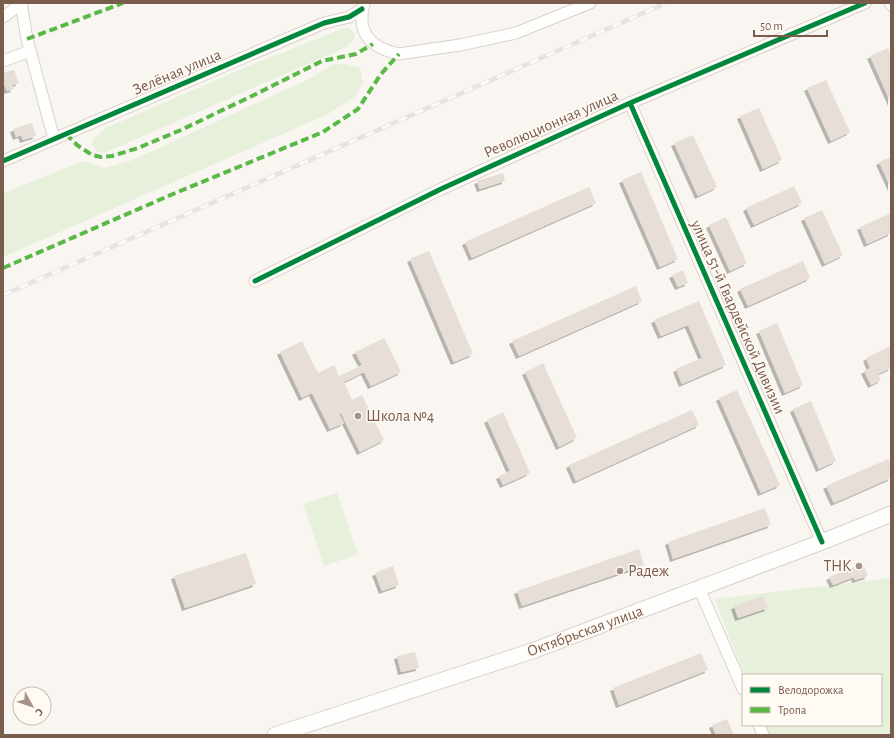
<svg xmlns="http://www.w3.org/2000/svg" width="894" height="738" font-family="'Alegreya Sans',sans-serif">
<defs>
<filter id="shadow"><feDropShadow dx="-3" dy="3" stdDeviation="0" flood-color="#0004"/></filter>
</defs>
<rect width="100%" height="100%" fill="#f9f5f0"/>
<!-- green -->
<path fill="#e7f0db" d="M347 27 355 33C354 44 347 46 338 51L104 153 98 152 91 144 94 138 106 128 244 68Z
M334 64H346L360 68 363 84 353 98 328 114 3 257V193L84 161 105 168 133 160 311 78Z
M337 493 358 554 324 566 303 504Z
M891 578V735H768L764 725H881V675H744L715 599Z"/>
<!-- building -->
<path fill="#e6ded7" filter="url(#shadow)" d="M888 48 891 55V103L870 56Z
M14 70 19 83 12 85 14 89 7 91 5 86 3 87V73Z
M826 80 850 132 831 141 807 88Z
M759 108 782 160 763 169 740 116Z
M32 123 36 136 23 140 21 135 16 137 13 129Z
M693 135 717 187 698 196 674 143Z
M891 157V188L879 162Z
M641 172 678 259 660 267 622 180Z
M503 173 505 181 480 189 477 181Z
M794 186 802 203 754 225 746 208Z
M589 187 596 203 472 258 465 242Z
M822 210 843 255 825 264 804 218Z
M891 213V233L867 244 860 227Z
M726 217 747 263 730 271 709 225Z
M429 251 473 354 454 362 410 259Z
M803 261 810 278 748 306 740 289Z
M683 270 688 283 678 287 672 275Z
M636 286 642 301 519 356 512 341Z
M699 301 726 365 682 384 676 369 702 358 688 325 661 336 654 320Z
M777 323 803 385 785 393 759 331Z
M384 338 401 372 371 386 364 372 344 382 352 400 362 395 384 440 360 452 341 413 339 414 344 423 330 429 312 393 302 398 280 352 302 341 318 373 334 365 339 376 362 365 355 352Z
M891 346V368L878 374 881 380 871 385 864 371 870 368 866 358Z
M543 363 577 438 559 447 525 372Z
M737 390 780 485 761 493 719 398Z
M811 401 836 461 819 469 793 409Z
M692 410 699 425 576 481 569 465Z
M503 412 530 473 503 485 499 476 510 471 487 420Z
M888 459 891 465V478L834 503 826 486Z
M765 508 771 525 673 559 668 542Z
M639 549 644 565 522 606 517 591Z
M246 553 256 584 185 608 174 576Z
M393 566 399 585 382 591 375 573Z
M864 566 868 576 855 580 854 577 833 585 829 577 854 567 855 570Z
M763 596 768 608 738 618 734 606Z
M415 652 419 668 401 672 397 656Z
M701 653 708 670 619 705 613 688Z
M727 719 734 735H716L712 725Z"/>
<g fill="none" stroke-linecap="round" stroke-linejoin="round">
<!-- street casing -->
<g stroke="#d7d1cb" stroke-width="13">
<path id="street" d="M21 3 27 39 54 139
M890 3 891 5
M364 4C356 33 371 48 399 54L460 45 516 33 590 3
M3 17 21 4
M3 61 30 51
M630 103 822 542
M3 161 324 23 349 17 362 9
M255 281 441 189 630 103 865 3
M699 588 743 689
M759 725 763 735"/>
</g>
<!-- secondary casing -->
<g stroke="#d9d2cb" stroke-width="17">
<path id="secondary" d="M275 735 535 650 822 542 891 514"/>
</g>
<!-- street -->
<use href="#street" stroke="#fefefd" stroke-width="11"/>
<!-- secondary -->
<use href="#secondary" stroke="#fefefd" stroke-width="15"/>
<!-- rail casing -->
<g stroke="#e6e3e7" stroke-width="4.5">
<path id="rail" d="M3 295 666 3"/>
</g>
<!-- rail -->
<use href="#rail" stroke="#fffaf3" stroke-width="3" stroke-dasharray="9" stroke-linecap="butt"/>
<!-- quiet -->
<path stroke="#58b947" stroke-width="4" stroke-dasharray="8 4" stroke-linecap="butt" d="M27 39 123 3
M66 134 77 145 92 155 101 157 112 156 138 148 181 130 254 95 322 61 356 54 373 44
M3 268 173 194 323 132 358 109 381 74 399 54"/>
<!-- cycleway casing -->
<g stroke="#fffaf3" stroke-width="8">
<path id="cycleway" d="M630 103 822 542
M3 161 324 23 349 17 362 9
M255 281 441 189 630 103 865 3"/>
</g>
<!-- cycleway -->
<use href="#cycleway" stroke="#00873e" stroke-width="5"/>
</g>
<!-- markers -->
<g fill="#a69286" stroke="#fffaf3" stroke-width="1.5">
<circle cx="358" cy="416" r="4"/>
<circle cx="859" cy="566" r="4"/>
<circle cx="620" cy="571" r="4"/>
</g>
<g text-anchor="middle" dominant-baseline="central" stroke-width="3" stroke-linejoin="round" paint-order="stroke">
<!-- street labels -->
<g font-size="16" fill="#7a5c4d" stroke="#fffaf3">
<text transform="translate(177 72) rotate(-23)">Зелёная улица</text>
<text transform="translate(551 124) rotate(-24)">Революционная улица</text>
<text transform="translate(738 317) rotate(66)">улица 51-й Гвардейской Дивизии</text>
<text transform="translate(585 631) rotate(-20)">Октябрьская улица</text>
</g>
<!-- poi labels -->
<g font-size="16" fill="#7a5c4d" stroke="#fffaf3" text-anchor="start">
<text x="366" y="416">Школа №4</text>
<text x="851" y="566" text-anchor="end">THK</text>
<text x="628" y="571">Радеж</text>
</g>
</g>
<!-- border -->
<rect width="894" height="738" fill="none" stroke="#7a5c4d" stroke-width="8"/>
<!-- legend -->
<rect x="742" y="674" width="140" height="52" fill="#fffaf3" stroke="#cabbb1"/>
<rect x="750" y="687" width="20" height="6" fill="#00873e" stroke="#cabbb1"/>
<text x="778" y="694" font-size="12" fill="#7a5c4d">Велодорожка</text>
<rect x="750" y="707" width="20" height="6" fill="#58b947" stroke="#cabbb1"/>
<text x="778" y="714" font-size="12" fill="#7a5c4d">Тропа</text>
<!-- north arrow -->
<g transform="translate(32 706) rotate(130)"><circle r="19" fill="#fffaf3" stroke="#cabbb1"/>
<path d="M0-3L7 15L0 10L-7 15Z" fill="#a69286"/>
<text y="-6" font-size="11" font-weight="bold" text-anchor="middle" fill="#7a5c4d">С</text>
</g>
<!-- scale -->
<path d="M754 30v6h73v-6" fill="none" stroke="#7a5c4d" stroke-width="2"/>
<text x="760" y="30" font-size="12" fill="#7a5c4d" stroke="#fffaf3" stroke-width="3" paint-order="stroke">50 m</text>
</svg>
